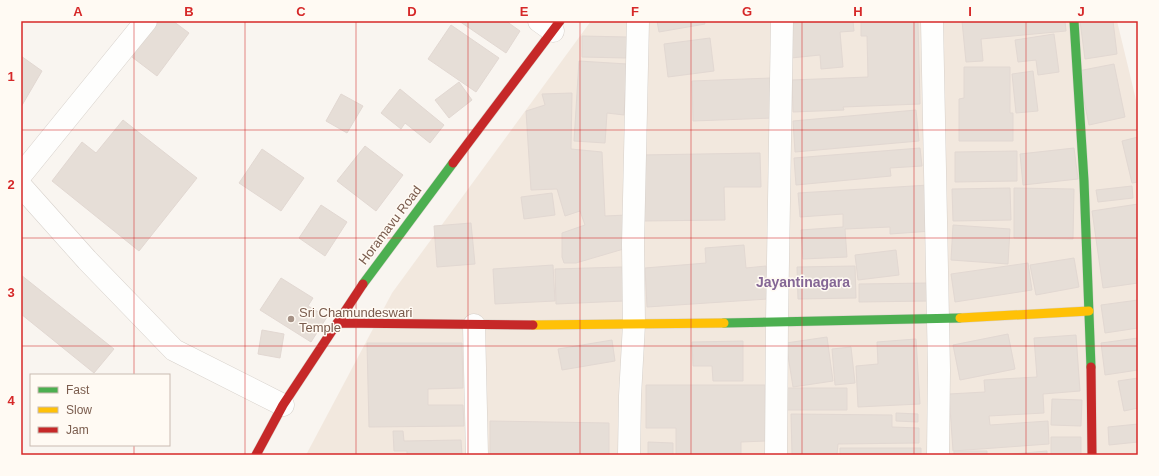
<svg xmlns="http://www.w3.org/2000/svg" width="1159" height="476" font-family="Arial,sans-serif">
<rect width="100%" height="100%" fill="#f9f5f0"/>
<!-- residential -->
<path fill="#f2e8de" d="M591 21H1117L1138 108V455H306L392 293Z"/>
<!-- building -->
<path fill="#e6ded7" stroke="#e2d8d2" d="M152 21H173L189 33 157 76 128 54Z
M459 21H506L520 31 506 53Z
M657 21H704L705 24 659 32Z
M812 21H853L854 31 840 32 843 67 821 69 820 55 791 58 787 24Z
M861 21H918L920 104 843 107 844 110 793 112 792 80 868 77 867 36H861Z
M962 21H1065L1066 31 981 39 983 61 966 62Z
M1080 21H1113L1117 54 1085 59Z
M451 25 499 58 476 92 428 59Z
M1054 34 1059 72 1038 75 1036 60 1018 62 1015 40Z
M582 36 627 37 626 58 582 57Z
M710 38 714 71 668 77 664 44Z
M21 56 42 71 21 107Z
M579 61 627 64 624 115 607 113 605 143 574 141Z
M1114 64 1125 117 1089 125 1078 71Z
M964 67H1010V113H1013V141H959V99L964 98Z
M1033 71 1038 111 1016 113 1012 74Z
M771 78 773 118 693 121 692 81Z
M459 82 472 100 449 118 435 100Z
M400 89 444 125 430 143 405 123 401 129 381 113Z
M572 93 571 149 602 152 605 216 627 215V248L576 263H564L562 257V233L585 225 580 211 565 216 557 189 531 190 526 111 545 105 542 94Z
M341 94 363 106 347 133 326 121Z
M916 110 919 141 795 152 793 121Z
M123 120 197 178 139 251 52 181 82 142 96 153Z
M1138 137V182L1132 183 1122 141Z
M365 146 403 175 376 211 337 181Z
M920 148 922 166 890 168 891 176 796 185 794 158Z
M1074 148 1078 179 1023 185 1020 154Z
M262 149 304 178 281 211 239 183Z
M1017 151V181L955 182V152Z
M760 153 761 187H724L725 220 642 221 641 155Z
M929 185 932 231 890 234V227L845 229 847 257 803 259 801 230 843 227V214L800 217 798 193Z
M1132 186 1133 198 1098 202 1096 190Z
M1010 188 1011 220 953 221 952 189Z
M1014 188 1074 189 1073 239 1014 238Z
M552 193 555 215 524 219 521 197Z
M1138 204V258L1136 259 1138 283 1103 288 1092 211Z
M321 205 347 222 325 256 299 238Z
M471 223 475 264 437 267 434 226Z
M953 225 1010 229 1008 264 951 260Z
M744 245 746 268 766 266 768 299 647 307 645 268 706 263 705 248Z
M896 250 899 275 858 280 855 255Z
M1074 258 1079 287 1036 295 1030 265Z
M1028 263 1032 290 955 302 951 274Z
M553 265 555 301 495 304 493 269Z
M855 266 856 298 798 299 797 267Z
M622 267 624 301 556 304 555 269Z
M21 275 114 349 94 373 21 314Z
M281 278 313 298 308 306 327 317 311 342 260 310Z
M929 283 930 301 859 302V284Z
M1138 300V328L1105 333 1101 305Z
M262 330 284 334 280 358 258 354Z
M1008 334 1015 369 960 380 953 345Z
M1076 335 1080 391 1043 394 1044 413 989 416 990 425 1048 421 1049 444 953 451 949 394 985 392 984 380 1037 377 1034 338Z
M827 337 833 381 793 387 786 343Z
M1138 338V370L1105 375 1101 343Z
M916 339 920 404 858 407 856 366 878 364 877 342Z
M612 340 615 361 562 370 558 349Z
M743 341V381H713L712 366H693L692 342Z
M367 343H462L463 388 428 389V405H463L464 426 369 427Z
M851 347 855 383 835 385 832 349Z
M1138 378V408L1124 411 1118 381Z
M646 385H765L766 441 741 442V454L676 455V428H646Z
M787 388H847V410H787Z
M1052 399 1082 400 1081 426 1051 425Z
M896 413 918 414V422L896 421Z
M791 414 892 415V427L919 428V443L838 444 837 455H792Z
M490 421 609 423V455H490Z
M1138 424V442L1109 445 1108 427Z
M393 431H403L404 441 461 440 462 455H407V451H394Z
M1051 437H1081V455H1051Z
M648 442 673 443V455H648Z
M840 448H921V455H840Z
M954 451H987V455H954Z
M1047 451V455H1001Z"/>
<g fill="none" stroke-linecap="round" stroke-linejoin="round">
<!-- street casing -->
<g stroke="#d7d1cb" stroke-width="23">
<path id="street" d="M539 21 553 31
M932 21 939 370 938 455
M21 175 146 21
M21 186 87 260 174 350 283 405
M474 325 477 455
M629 455 630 396 634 324 633 244 638 21
M776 455 777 321 782 21"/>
</g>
<!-- fast casing -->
<g stroke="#d9d2cb" stroke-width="10">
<path id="fast" d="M1074 21 1084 181 1091 367
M363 284 453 163
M724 323 960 318"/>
</g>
<!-- slow casing -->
<g stroke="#d9d2cb" stroke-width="10">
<path id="slow" d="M960 318 1089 311
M533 325 724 323"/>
</g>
<!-- jam casing -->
<g stroke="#d9d2cb" stroke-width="10">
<path id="jam" d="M453 163 560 21
M337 323 533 325
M1091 367 1092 455
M256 455 283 405 363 284"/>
</g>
<!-- street -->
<use href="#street" stroke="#fefefd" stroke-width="22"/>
<!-- fast -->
<use href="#fast" stroke="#4caf50" stroke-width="9"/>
<!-- slow -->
<use href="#slow" stroke="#ffc107" stroke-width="9"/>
<!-- jam -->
<use href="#jam" stroke="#c62828" stroke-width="9"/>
</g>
<!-- grid -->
<path fill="none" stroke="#d62828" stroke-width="1" stroke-opacity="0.55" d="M134 21V375M245 21V455M356 21V455M468 21V455M580 21V455M691 21V455M802 21V455M914 21V455M1026 21V455M21 130H1138M21 238H1138M21 346H1138M134 445V455"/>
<!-- markers -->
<circle fill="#a69286" stroke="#fffaf3" stroke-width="1.5" cx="291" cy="319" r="4"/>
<g text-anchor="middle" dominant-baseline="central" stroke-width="3" stroke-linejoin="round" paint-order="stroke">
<!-- street labels -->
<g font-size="13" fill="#7a5c4d" stroke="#fffaf3">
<text transform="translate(390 225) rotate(-53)">Horamavu Road</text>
</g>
<!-- poi labels -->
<g font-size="13" fill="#7a5c4d" stroke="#fffaf3" text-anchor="start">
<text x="299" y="312">Sri Chamundeswari<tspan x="299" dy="15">Temple</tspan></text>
</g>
<!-- neighbourhood labels -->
<g font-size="14" font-weight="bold" fill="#846695" stroke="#fffaf3">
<text x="803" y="282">Jayantinagara</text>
</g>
</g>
<!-- border -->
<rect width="1159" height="476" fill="none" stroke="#fffaf3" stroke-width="44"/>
<!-- legend -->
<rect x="30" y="374" width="140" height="72" fill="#fffaf3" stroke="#cabbb1"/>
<rect x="38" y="387" width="20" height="6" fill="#4caf50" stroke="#cabbb1"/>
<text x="66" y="394" font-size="12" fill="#7a5c4d">Fast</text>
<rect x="38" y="407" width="20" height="6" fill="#ffc107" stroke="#cabbb1"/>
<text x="66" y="414" font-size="12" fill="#7a5c4d">Slow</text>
<rect x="38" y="427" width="20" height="6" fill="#c62828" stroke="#cabbb1"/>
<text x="66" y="434" font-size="12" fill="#7a5c4d">Jam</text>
<rect x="22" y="22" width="1115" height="432" fill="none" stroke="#d62828" stroke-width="1.5"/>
<g font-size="13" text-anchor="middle" font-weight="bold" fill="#d62828">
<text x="78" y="16">A</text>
<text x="189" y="16">B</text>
<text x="301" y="16">C</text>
<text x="412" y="16">D</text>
<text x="524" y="16">E</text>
<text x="635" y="16">F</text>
<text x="747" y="16">G</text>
<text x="858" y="16">H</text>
<text x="970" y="16">I</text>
<text x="1081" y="16">J</text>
<text x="11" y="81">1</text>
<text x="11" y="189">2</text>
<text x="11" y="297">3</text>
<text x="11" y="405">4</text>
</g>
</svg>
